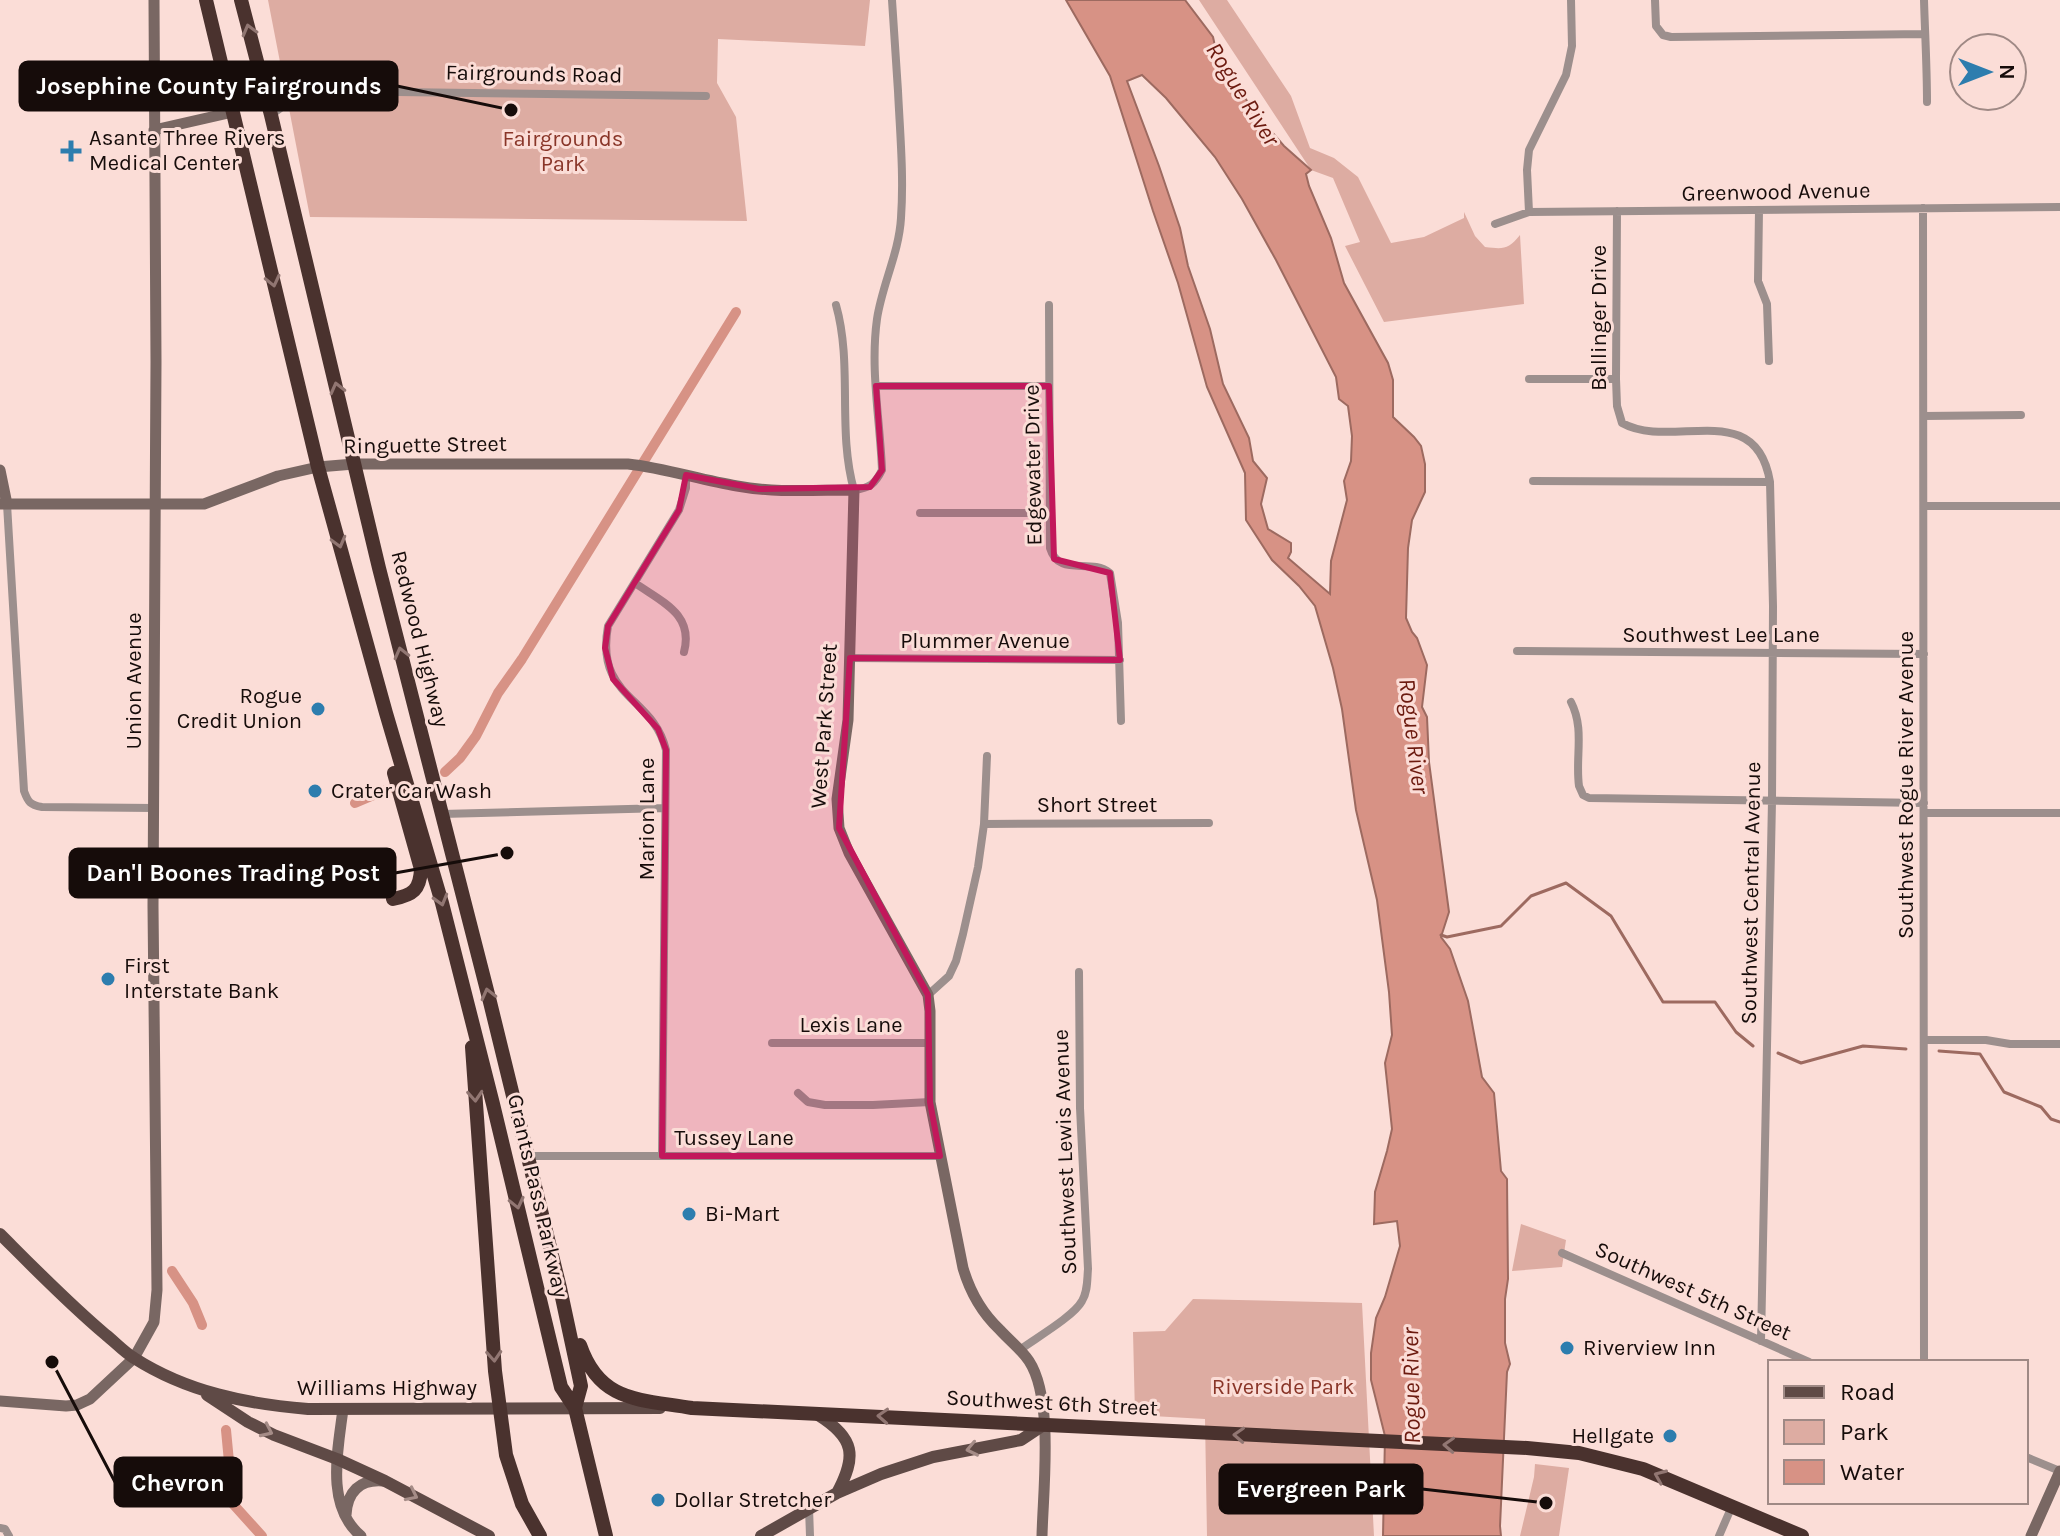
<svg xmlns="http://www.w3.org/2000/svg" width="2060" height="1536" font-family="Karla,sans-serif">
<rect width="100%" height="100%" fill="#fbddd7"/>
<!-- green -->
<path fill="#ddaca2" d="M268 0H870L865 46 718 39 717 83 736 117 747 221 310 217Z
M1199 0H1227L1291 96 1310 148 1334 158 1358 177 1391 243 1424 237 1464 218V212L1475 236 1485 247C1503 249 1508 250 1520 235L1524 304 1384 322 1345 246 1360 242 1333 178 1311 170Z
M1521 1224 1566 1240 1562 1267 1512 1271Z
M1193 1299 1362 1303 1374 1536H1207L1205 1419 1135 1415 1133 1332 1165 1331Z
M1535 1464 1569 1468 1559 1536H1520L1534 1477Z"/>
<!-- water -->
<path fill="#d79285" stroke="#9d6a60" stroke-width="2" fill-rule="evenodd" d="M1066 0H1185L1213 37 1217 55 1253 110 1284 146 1311 170 1306 174 1309 186 1331 238 1344 283 1388 363 1393 380V417L1414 437 1421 446 1425 464V492L1412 520 1408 548 1406 618 1412 632 1417 638 1427 665 1422 707 1427 717 1429 762 1449 912 1441 937 1450 949 1468 1001 1482 1077 1494 1093 1501 1171 1507 1179 1508 1279 1505 1299V1343L1510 1364 1507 1372 1500 1526 1501 1536H1383L1385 1436 1371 1380V1353L1376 1318 1385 1297 1400 1246 1397 1221 1374 1224 1375 1192 1387 1151 1392 1129 1385 1063 1392 1035 1389 992 1377 900 1356 810 1342 709 1333 668 1315 606 1299 586 1272 560 1246 520 1245 473 1207 387 1178 283 1153 211 1110 76ZM1142 75 1166 98 1215 157 1242 199 1276 260 1336 377 1339 399 1348 406 1352 436 1351 461 1344 481 1347 500 1331 561 1330 594 1288 558 1291 552V543L1268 529 1261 504 1267 478 1253 461 1249 438 1223 384 1210 329 1188 266 1180 228 1159 166 1127 81Z"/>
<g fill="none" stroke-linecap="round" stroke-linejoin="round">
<!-- stream -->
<path stroke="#9d6a60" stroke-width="3" d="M1441 935 1447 937 1501 926 1531 896 1566 883 1611 916 1663 1002H1715L1736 1032 1753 1046
M1939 1051 1980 1054 2004 1092 2041 1107 2051 1119 2060 1122
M1778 1053 1801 1063 1863 1046 1906 1049"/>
<!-- canal -->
<path stroke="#d79285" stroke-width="10" d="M445 772 460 758 476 736 498 693 522 659 736 312
M355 803 388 789
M172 1271 193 1303 202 1325
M226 1430 233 1504 262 1536"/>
<!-- street -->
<path stroke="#9c8f8d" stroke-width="8" d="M1655 0 1656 26 1663 35 1671 37 1925 34
M1924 0C1925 34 1927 68 1927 102
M262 78 294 85 320 81
M271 115 297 96 322 91 706 96
M1923 208 1924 1362
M1759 210 1758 281 1767 304 1769 361
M1617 211 1616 379 1617 406 1622 423C1672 451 1756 396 1770 482L1773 606 1772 801 1761 1341
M1529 212 1527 170 1529 150 1566 75 1572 46 1571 0
M1495 224 1529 212 2060 207
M836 305C853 365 837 430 854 490 870 488 875 484 882 470 880 420 870 369 877 319 882 285 899 253 901 218 904 176 900 133 898 91 896 60 894 30 892 0
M1049 305 1050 548C1059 578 1090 557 1110 573L1118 623 1121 721
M1529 379H1616
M876 386H1049
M1924 416 2021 415
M1533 481 1770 482
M7 504 24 791C28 802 30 805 42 807L154 808
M1924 506H2060
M920 513H1050
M635 583C662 602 694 614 684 652
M1517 651 1924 654
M850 658 1120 660
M1571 702C1585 729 1575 757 1579 786L1583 795 1589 798 1924 803
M1924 813H2060
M442 814 665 808
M984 824 1209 823
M928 995 949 976 956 961 963 934 978 867 984 824 987 756
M1925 1040H1986L2010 1044H2060
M772 1043H930
M798 1093 808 1102 825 1105H873L930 1102
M528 1156H940
M662 1156 666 750C653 695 595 699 608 626L679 510 686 488V475
M1562 1253 1809 1362
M1021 1349C1036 1338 1074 1316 1082 1301 1088 1291 1087 1280 1088 1269L1080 1108 1079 972
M2026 1457 2060 1471
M809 1508 810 1536
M0 1528 5 1529 9 1536
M1719 1536 1732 1506"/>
<!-- secondary -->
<path stroke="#796763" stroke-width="11" d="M154 130 233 112
M0 470 7 504
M0 504H204L278 476 318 467 354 464H628C665 468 700 480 737 486 775 493 815 490 854 490L848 720 837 799 839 828 849 853 928 995 930 1011V1102L963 1268C970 1292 982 1313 1000 1330 1010 1341 1021 1349 1029 1361 1054 1399 1043 1490 1042 1536
M0 1401 66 1406 77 1405 90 1399 134 1358 154 1322 157 1290 153 906 156 362 154 0
M343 1409C338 1450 325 1506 361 1536
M346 1515C347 1492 360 1479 383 1481
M2031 1536 2060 1471"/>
<!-- primary -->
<path stroke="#5f4a46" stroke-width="12" d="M0 1234C35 1269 68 1303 106 1335 115 1342 124 1352 134 1358 187 1392 247 1404 308 1409L660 1408
M207 1395 248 1422 274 1435 337 1459 385 1481 489 1536
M818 1415C855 1438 857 1456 837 1493
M761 1536 837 1493 881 1474 933 1457 1021 1440 1045 1424"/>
<!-- highway -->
<path stroke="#4a322e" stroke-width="14" d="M206 0 318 467 386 713 442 903 493 1104 561 1387 575 1408 606 1536
M241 0 271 115 379 568 490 1002 560 1288 581 1386 575 1408
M393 899C413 895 420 890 421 869L394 773
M472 1047 495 1371 506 1455 522 1504 540 1536
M580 1345C600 1403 640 1399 692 1408L1527 1448 1579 1453 1643 1469 1802 1536"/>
</g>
<!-- one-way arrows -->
<defs><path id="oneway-chevron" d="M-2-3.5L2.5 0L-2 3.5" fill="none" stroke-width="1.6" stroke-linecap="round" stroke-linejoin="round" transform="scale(2)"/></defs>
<g stroke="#917672">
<use href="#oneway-chevron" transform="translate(249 30) rotate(-105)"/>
<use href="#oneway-chevron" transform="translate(273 281) rotate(77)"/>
<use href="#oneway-chevron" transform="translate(337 388) rotate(-104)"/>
<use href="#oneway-chevron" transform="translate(339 542) rotate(75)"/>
<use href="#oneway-chevron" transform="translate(401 653) rotate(-104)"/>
<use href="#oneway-chevron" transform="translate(441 900) rotate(74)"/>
<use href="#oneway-chevron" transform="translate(488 994) rotate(-104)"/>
<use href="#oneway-chevron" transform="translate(475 1096) rotate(86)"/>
<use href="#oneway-chevron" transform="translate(517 1203) rotate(77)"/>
<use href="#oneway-chevron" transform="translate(494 1356) rotate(86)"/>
<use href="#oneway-chevron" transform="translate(883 1416) rotate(-177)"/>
<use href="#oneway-chevron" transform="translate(1239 1435) rotate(-177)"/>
<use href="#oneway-chevron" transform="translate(1449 1445) rotate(-177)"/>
<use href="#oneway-chevron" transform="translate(1660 1476) rotate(-157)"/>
</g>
<g stroke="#a58c87">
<use href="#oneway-chevron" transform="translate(267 1431) rotate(25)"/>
<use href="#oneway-chevron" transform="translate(972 1449) rotate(168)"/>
<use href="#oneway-chevron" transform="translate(412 1495) rotate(26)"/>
</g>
<!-- marked area -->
<path fill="#c2185b" fill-opacity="0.2" stroke="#c2185b" stroke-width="6" stroke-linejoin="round" d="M876 386H1049L1054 559 1110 573 1120 660 850 658 839 828 928 995 930 1102 940 1156H662L666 750 658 729 613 679 605 648 608 626 679 510 686 475 759 489 870 487 882 470Z"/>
<!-- markers -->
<g fill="#2d7dae" stroke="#fbddd7" stroke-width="3">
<path d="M67 139h8v8h8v8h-8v8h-8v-8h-8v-8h8z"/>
<circle cx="318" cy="709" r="8"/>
<circle cx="315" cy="791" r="8"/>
<circle cx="108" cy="979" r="8"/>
<circle cx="689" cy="1214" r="8"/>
<circle cx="1567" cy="1348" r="8"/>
<circle cx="1670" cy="1436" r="8"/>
<circle cx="658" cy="1500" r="8"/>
</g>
<g text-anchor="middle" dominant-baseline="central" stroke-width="6" stroke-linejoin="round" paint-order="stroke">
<!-- street labels -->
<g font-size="22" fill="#160c0a" stroke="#fbddd7">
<text transform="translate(534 74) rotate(1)">Fairgrounds Road</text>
<text transform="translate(1776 192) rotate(-1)">Greenwood Avenue</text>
<text transform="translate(1599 318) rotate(-90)">Ballinger Drive</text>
<text transform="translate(425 445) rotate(-1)">Ringuette Street</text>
<text transform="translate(1033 465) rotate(-91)">Edgewater Drive</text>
<text x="1721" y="635">Southwest Lee Lane</text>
<text transform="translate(420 639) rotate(76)">Redwood Highway</text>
<text x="985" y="641">Plummer Avenue</text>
<text transform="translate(134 681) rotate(-90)">Union Avenue</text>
<text transform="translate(824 726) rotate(-86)">West Park Street</text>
<text transform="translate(1906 785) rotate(-90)">Southwest Rogue River Avenue</text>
<text x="1097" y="805">Short Street</text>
<text transform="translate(647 819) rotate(-90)">Marion Lane</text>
<text transform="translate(1751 893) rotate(-89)">Southwest Central Avenue</text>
<text x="851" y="1025">Lexis Lane</text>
<text x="734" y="1138">Tussey Lane</text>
<text transform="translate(1065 1152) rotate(-92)">Southwest Lewis Avenue</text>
<text transform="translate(538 1196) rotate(77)">Grants Pass Parkway</text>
<text transform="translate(1693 1291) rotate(24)">Southwest 5th Street</text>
<text x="387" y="1388">Williams Highway</text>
<text transform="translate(1052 1403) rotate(3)">Southwest 6th Street</text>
</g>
<!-- poi labels -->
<g font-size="22" fill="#160c0a" stroke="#fbddd7" text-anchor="start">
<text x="89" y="138">Asante Three Rivers<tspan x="89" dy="25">Medical Center</tspan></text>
<text x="302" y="696" text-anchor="end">Rogue<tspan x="302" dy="25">Credit Union</tspan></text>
<text x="331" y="791">Crater Car Wash</text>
<text x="124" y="966">First<tspan x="124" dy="25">Interstate Bank</tspan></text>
<text x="705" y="1214">Bi-Mart</text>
<text x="1583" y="1348">Riverview Inn</text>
<text x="1654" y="1436" text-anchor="end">Hellgate</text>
<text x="674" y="1500">Dollar Stretcher</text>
</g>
<!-- park labels -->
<g font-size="22" fill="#893528" stroke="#fbddd7">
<text x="563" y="139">Fairgrounds<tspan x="563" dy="25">Park</tspan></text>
<text x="1283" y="1387">Riverside Park</text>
</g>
<!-- water labels -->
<g font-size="24" font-style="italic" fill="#6c1a0f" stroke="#fbddd7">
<text transform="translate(1243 94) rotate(58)">Rogue River</text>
<text transform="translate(1414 736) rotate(83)">Rogue River</text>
<text transform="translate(1411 1386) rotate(-91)">Rogue River</text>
</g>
</g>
<!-- callouts -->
<path fill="none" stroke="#160c0a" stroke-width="3" d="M511 110L397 86M507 853L395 873M52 1362L115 1482M1546 1503L1422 1489"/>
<g fill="#160c0a" stroke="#fbddd7" stroke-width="3">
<circle cx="511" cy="110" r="8"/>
<circle cx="507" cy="853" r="8"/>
<circle cx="52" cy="1362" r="8"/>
<circle cx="1546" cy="1503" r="8"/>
</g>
<g fill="#160c0a" stroke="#160c0a" stroke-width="3">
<rect x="20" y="62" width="377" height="48" rx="8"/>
<rect x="70" y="849" width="325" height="48" rx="8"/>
<rect x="115" y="1458" width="126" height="48" rx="8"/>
<rect x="1220" y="1465" width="202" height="48" rx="8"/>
</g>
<g font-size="24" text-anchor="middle" font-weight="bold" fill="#fff">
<text x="209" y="94">Josephine County Fairgrounds</text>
<text x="233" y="881">Dan'l Boones Trading Post</text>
<text x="178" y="1491">Chevron</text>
<text x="1321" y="1497">Evergreen Park</text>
</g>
<!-- legend -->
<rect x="1768" y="1360" width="260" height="144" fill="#fbddd7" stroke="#9f8985" stroke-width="2"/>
<rect x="1784" y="1386" width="40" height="12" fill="#5f4a46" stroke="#9f8985" stroke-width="2"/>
<text x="1840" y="1400" font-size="24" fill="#160c0a">Road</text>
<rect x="1784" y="1420" width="40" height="24" fill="#ddaca2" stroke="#9f8985" stroke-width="2"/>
<text x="1840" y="1440" font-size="24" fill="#160c0a">Park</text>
<rect x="1784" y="1460" width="40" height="24" fill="#d79285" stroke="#9f8985" stroke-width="2"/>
<text x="1840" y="1480" font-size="24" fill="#160c0a">Water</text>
<!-- north arrow -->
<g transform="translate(1988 72) rotate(90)"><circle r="38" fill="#fbddd7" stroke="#9f8985" stroke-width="2"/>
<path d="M0-6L14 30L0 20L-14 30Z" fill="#2d7dae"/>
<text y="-12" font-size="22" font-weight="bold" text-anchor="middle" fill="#160c0a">N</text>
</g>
</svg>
